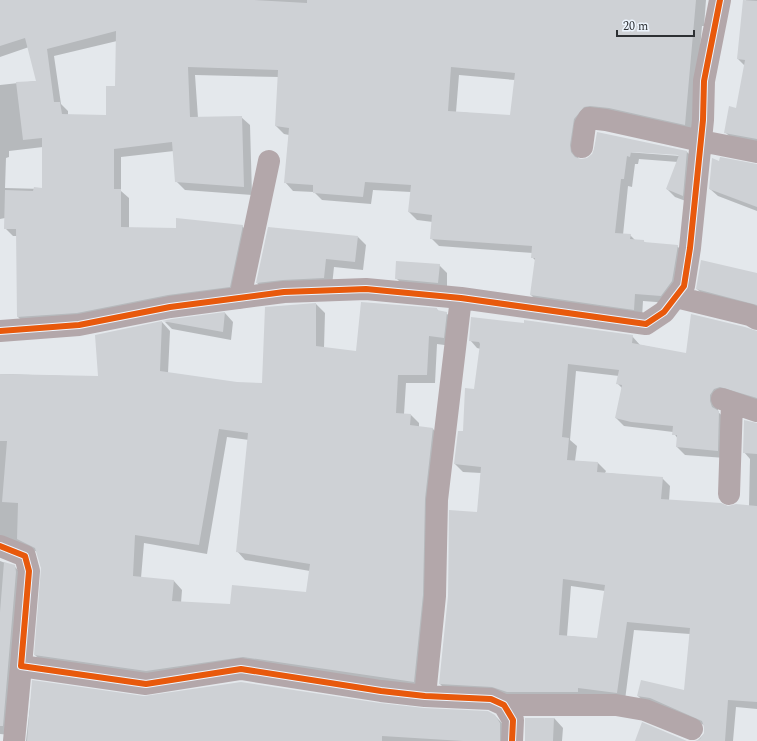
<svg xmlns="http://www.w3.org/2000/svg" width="757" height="741" font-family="Spectral,serif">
<rect width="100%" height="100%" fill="#e4e8ec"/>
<!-- shadow -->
<path fill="#0003" fill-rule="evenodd" d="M0 0H706L704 26H702L693 132 618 115 580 132 578 160 587 159 593 155 598 133 687 152 695 160 691 203 675 197 667 189 678 162 639 159 638 164H635L632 187 628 186 623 235H630L636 241H643L646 243 677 246 685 254 669 303 643 301 642 317 539 303 531 295 536 261 532 257 533 253 439 246 431 238 433 222 417 220 409 212 411 192 373 190 371 204 322 200 314 192 293 191 285 182 289 135 284 134 276 126 279 77 195 75 198 118 241 117 250 125 252 195 185 190 176 181 174 151 121 157V191L129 198V228L177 229 242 226 250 234 238 294 26 325 18 317 17 236H13L5 228V218L0 219V85L37 81 29 47 0 57ZM117 41 116 87 107 116 68 115V111L61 104 54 56ZM459 75 515 80 511 116 456 112ZM43 147V189L5 188 6 158 9 157V151ZM626 150 676 154 680 156 626 152Z
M746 0H757V145L733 140 725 132 737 109 745 66 738 59Z
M720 163 757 165V211L718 196 710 189Z
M358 237 366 245 363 270 334 267 332 286 265 291 257 283Z
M439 265 447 273V291L405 287 397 279Z
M757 274V310L705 297 697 289Z
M316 304 325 313 324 348 357 352 437 309 439 312 446 313 455 321 452 346 437 344 435 383H406L404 414 411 415 419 423V427L433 429 441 438 422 690 252 665 155 680 44 664 35 655 42 572 38 552 8 542 0 546V374L99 377 162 322 170 331 168 373 237 383 263 384ZM227 437 249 440 237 551 245 560 310 571 307 593 231 605 181 603 182 590 174 581 141 578 144 543 207 554Z
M225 313 233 322 231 340 172 329 165 322Z
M757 332V402L718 403V412L727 420 725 458 685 455 677 447 678 439 673 432 624 426 616 418 622 388 617 383 619 376 576 371 570 440 577 446 575 461 598 463 606 471 605 473 662 478 670 486 669 500 728 507 749 506 750 459 744 452 757 424V709L736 707 733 741H697L704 734V725L658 706 646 704 638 696 685 691 690 634 634 630 625 700H585L448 692 440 684 478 514 481 473 463 472 455 464 475 390 481 349 477 348 470 340 632 336 640 345 686 354ZM571 586 605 591 598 639 567 636Z
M0 561 14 566 23 575 11 735 0 734Z
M33 681 144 697 379 704 495 716 504 725 509 741H26Z
M554 718 563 728 562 741H525Z"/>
<!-- building -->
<path fill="#ced1d5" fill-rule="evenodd" d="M0 0H254L307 3V0H696L685 125 609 108 590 106 584 107 574 119 570 145 571 152 575 157 581 159 587 158 592 154 594 149 597 132 687 151 683 196 666 189 679 155 631 152 630 157 627 156 624 179H621L615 233 631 234 630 239 644 240V242L678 245 672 281 661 296 635 294 634 310 530 295 535 258H531L532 246 430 239 432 215 408 212 411 185 365 182 363 197 313 193V185L284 183 289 128 275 126 278 70 188 67 190 117 242 116 244 187 175 182 172 142 114 149V189H121V227L176 228V218L243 225 230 287 168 295 77 313 17 317 16 229H4L5 190 33 191 34 187 42 188V138L23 140 16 82 36 81 25 38 0 46ZM116 31 115 86H106V115L62 114 60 102H54L47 49ZM451 67 515 73 510 115 448 111Z
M743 0 757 1V139L724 133 729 106 736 108 745 60 737 59Z
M720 157 757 164V207L709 189 712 158 719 161Z
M268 227 358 236 355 262 326 259 324 278 283 280 256 283Z
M701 260 757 273V305L696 289Z
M396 261 440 264 438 283 395 279Z
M361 302 437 308V310L447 312 444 338 429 336 427 375H398L396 413 411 414 410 425 433 428 425 499 423 595 414 682 243 657 146 671 34 655 41 568 35 548 17 539 18 503 2 502 7 441H0V374L98 376 95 335 162 321 160 371 237 382 262 383 265 307 316 303V346L356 351ZM219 429 248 433 236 552 310 564 306 592 232 585 230 604 172 601 174 580 133 576 135 535 199 545Z
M225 312 223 332 162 321 172 319Z
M691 314 745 327 757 331V398L720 387 714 389 710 395V401L712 407 719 411 718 451 676 447 677 435H672L673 426 631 422 615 418 622 385 616 384 619 370 568 364 562 437 569 438 567 460 598 462 597 472 663 477 661 499 721 503 728 506 736 504 757 506V702L728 700 725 741H695L700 739 704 733V727L702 721 650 698 637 696 641 680 684 690 690 628 627 622 617 693 578 688V692H507L492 687 439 684 448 596 449 510 477 512 481 467 454 464 458 431H463L465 388 474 389 480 344 479 342 469 341 471 317 524 323V320L633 335 632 343 686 353ZM563 579 605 585 597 638 559 635Z
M744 420 757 423V454L743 453Z
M4 562 15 565 16 572 3 726H0V612Z
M32 680 144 696 241 682 380 703 424 708 488 711 495 715 500 723V741H463L382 736V741H27Z
M525 718H554L553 741H525Z
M642 722 687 741H690H635Z"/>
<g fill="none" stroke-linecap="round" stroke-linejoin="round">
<!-- minor -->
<path stroke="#b3a7aa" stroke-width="22" d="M582 147 585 125 589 118 606 120 701 141 757 152
M676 297 750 315 757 319
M240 298 269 161
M0 331 79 325 170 307 284 292 366 289 461 298 646 324 664 312 684 286 690 248 703 120 704 81 720 0
M722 399 757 411
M729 494 732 403
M0 546 25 556 29 571 21 666 146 684 241 669 381 691 425 696 491 699 504 705 513 720 512 741
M425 696 435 596 437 500 461 298
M504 705H616L645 710 692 729
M14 741 21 666"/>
<!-- cycleway casing -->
<g stroke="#edf5fe" stroke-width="8">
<path id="cycleway" d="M0 331 79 325 170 307 284 292 366 289 461 298 646 324 664 312 684 286 690 248 703 120 704 81 720 0
M0 546 25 556 29 571 21 666 146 684 241 669 381 691 425 696 491 699 504 705 513 720 512 741"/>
</g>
<!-- cycleway -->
<use href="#cycleway" stroke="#e8590c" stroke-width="6"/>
</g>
<!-- scale -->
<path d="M617 30v6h77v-6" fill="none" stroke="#2d3033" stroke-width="2"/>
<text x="623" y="30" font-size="12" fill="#2d3033" stroke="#edf5fe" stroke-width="3" paint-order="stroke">20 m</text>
</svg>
